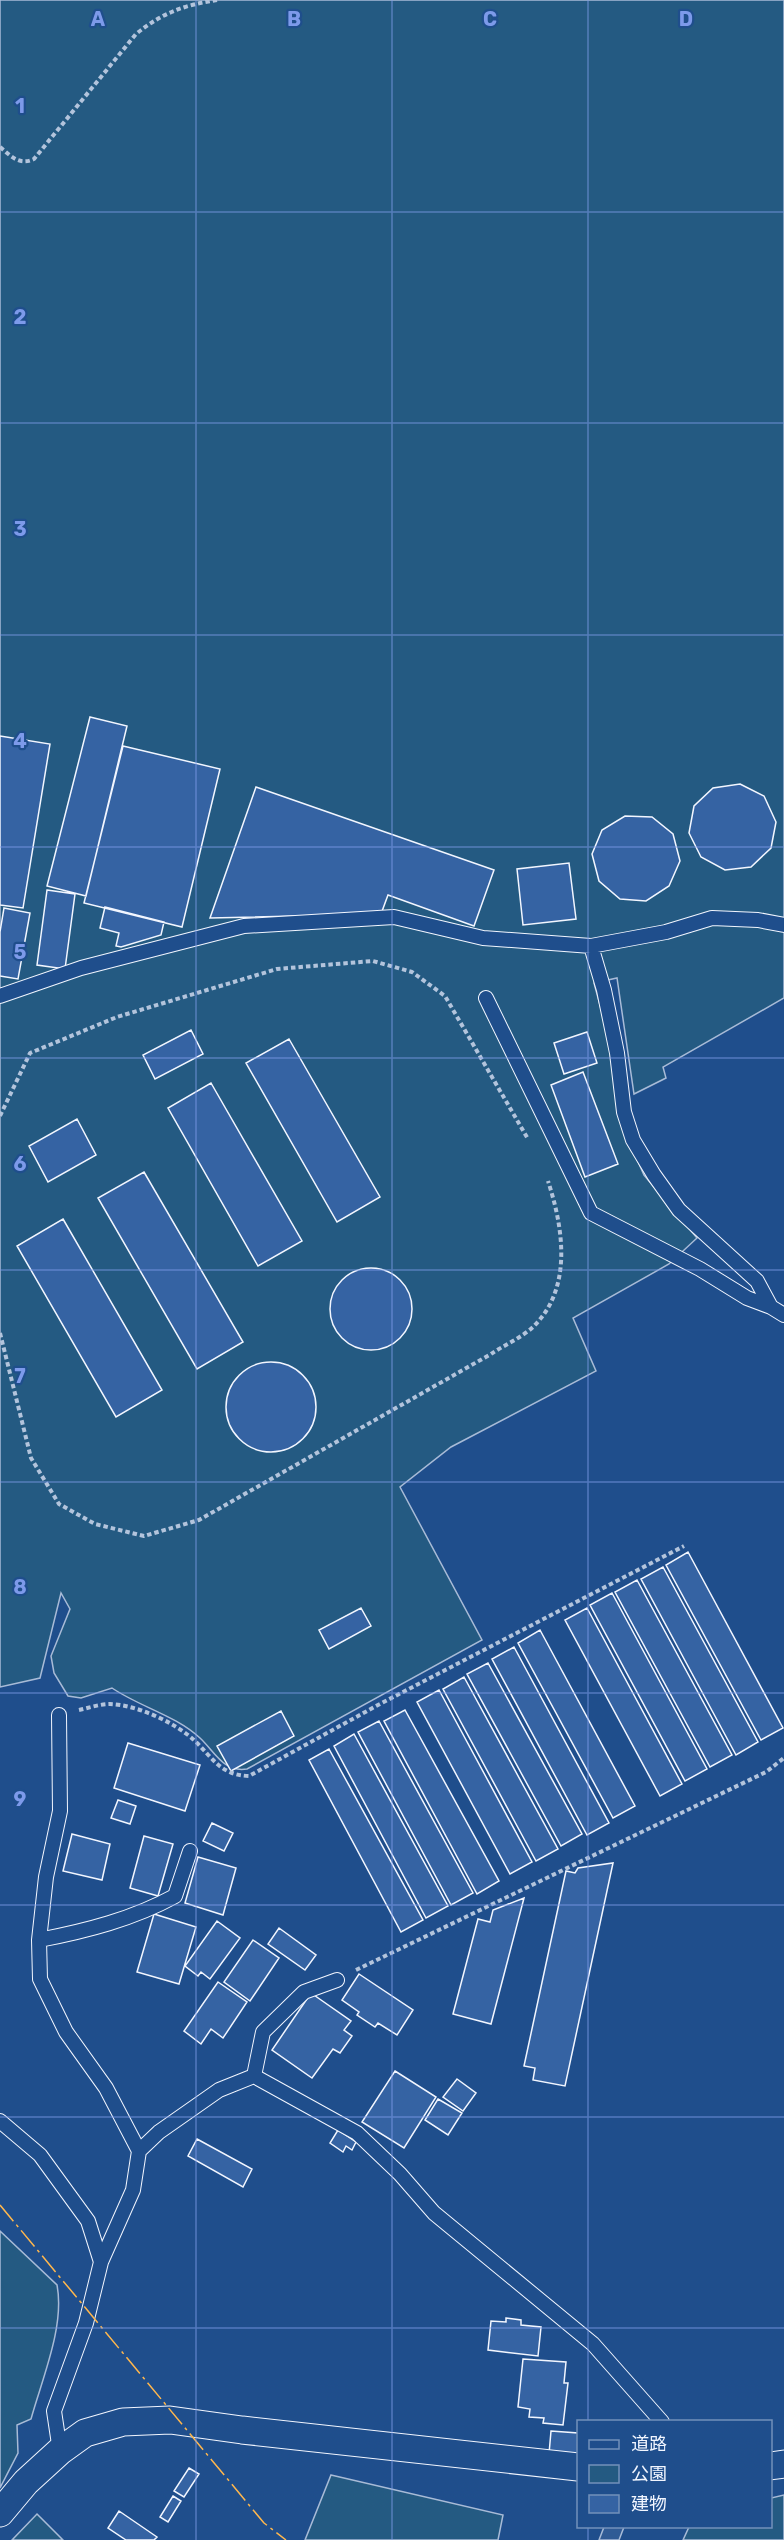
<svg xmlns="http://www.w3.org/2000/svg" width="784" height="2540" font-family="Rubik,'Noto Sans JP',sans-serif">
<rect width="100%" height="100%" fill="#1f4e8c"/>
<!-- green -->
<path fill="#245a82" stroke="#a8bbd7" stroke-width="1.5" d="M0 0H784V998L663 1067 666 1078 634 1094 617 978 594 983 611 1046 624 1130 644 1175 697 1238 669 1264 573 1318 596 1371 451 1447 400 1487 482 1640 247 1769C224 1773 215 1752 200 1738 175 1715 140 1707 112 1688L81 1698 68 1696 54 1673 51 1656 70 1609 61 1593 40 1678 0 1687Z
M0 2231 57 2285C65 2326 42 2379 31 2419L17 2425 18 2453 0 2488Z
M331 2475 503 2515 498 2540H305Z
M784 2495V2540H683L689 2527 770 2526 771 2498Z
M37 2514 63 2540H12Z"/>
<!-- parking -->
<path fill="#305b95" stroke="#a8bbd7" stroke-width="1.5" d="M604 2527H624L619 2540H599Z"/>
<!-- building -->
<path fill="#3563a3" stroke="#f2f6ff" stroke-width="1.5" d="M90 717 127 726 86 896 47 886Z
M0 736 50 744 23 908 0 905Z
M123 746 220 769 182 927 84 903Z
M740 784 764 796 776 822 771 848 751 867 725 870 701 857 689 833 694 806 713 788Z
M256 787 494 870 474 926 388 895 381 914 210 918Z
M625 816 652 817 673 834 680 861 669 886 646 901 620 899 599 881 592 854 602 830Z
M569 863 576 919 523 925 517 869Z
M47 890 75 894 65 969 37 965Z
M105 907 164 922 161 935 121 947 116 946 119 933 100 928Z
M4 908 30 913 18 979 0 976V932Z
M191 1030 203 1054 155 1079 143 1055Z
M587 1032 597 1063 564 1074 554 1043Z
M289 1039 380 1197 337 1222 246 1063Z
M583 1072 618 1164 585 1177 551 1085Z
M211 1083 302 1241 258 1266 168 1108Z
M77 1119 96 1155 48 1182 29 1146Z
M144 1172 243 1342 197 1369 98 1198Z
M63 1219 162 1390 116 1417 17 1246Z
M330 1309a41 41 0 1 1 82 0a41 41 0 1 1-82 0Z
M226 1407a45 45 0 1 1 90 0a45 45 0 1 1-90 0Z
M688 1552 783 1728 761 1740 666 1565Z
M663 1567 758 1742 736 1755 641 1579Z
M637 1580 732 1755 710 1767 615 1592Z
M612 1593 707 1769 685 1781 590 1605Z
M361 1608 371 1626 329 1649 319 1630Z
M587 1608 682 1784 660 1796 565 1620Z
M540 1630 635 1806 613 1818 518 1643Z
M514 1647 609 1823 587 1835 492 1659Z
M488 1663 582 1834 561 1846 467 1674Z
M464 1677 558 1849 536 1861 443 1689Z
M439 1690 532 1862 510 1874 417 1702Z
M405 1710 499 1881 477 1894 384 1721Z
M281 1711 294 1736 231 1771 217 1746Z
M379 1721 473 1893 451 1905 358 1732Z
M354 1734 448 1906 426 1918 334 1746Z
M128 1743 200 1765 185 1811 114 1788Z
M329 1749 423 1920 401 1932 309 1760Z
M118 1800 136 1806 130 1824 111 1818Z
M212 1823 233 1833 224 1851 203 1841Z
M72 1834 110 1844 102 1880 63 1871Z
M144 1836 173 1844 158 1896 130 1888Z
M198 1857 236 1868 223 1915 185 1903Z
M613 1863 565 2086 533 2080 535 2068 524 2066 566 1871 575 1873 578 1868Z
M524 1898 491 2024 453 2014 478 1919 490 1922 493 1910Z
M154 1914 196 1927 179 1984 137 1972Z
M217 1921 240 1938 210 1979 201 1972 198 1976 185 1966Z
M279 1928 316 1955 305 1970 268 1944Z
M253 1940 279 1958 250 2001 224 1982Z
M359 1974 413 2010 397 2035 378 2023 375 2027 357 2015 359 2012 342 2000Z
M218 1982 247 2002 223 2038 211 2029 201 2044 184 2031Z
M311 1993 351 2021 344 2030 352 2036 340 2053 333 2049 312 2078 272 2050Z
M395 2071 436 2097 404 2148 362 2122Z
M457 2079 476 2093 463 2111 443 2097Z
M438 2099 462 2113 448 2135 425 2120Z
M338 2130 356 2142 352 2150 346 2146 343 2152 330 2143Z
M197 2139 252 2169 243 2187 188 2156Z
M506 2318 521 2320V2325L541 2327 538 2356 488 2350 491 2321 506 2322Z
M523 2359 566 2362 564 2383H568L563 2425 543 2423 544 2418 529 2417 530 2409 518 2407Z
M551 2431 578 2433V2457L549 2454Z
M189 2468 199 2474 184 2497 174 2491Z
M173 2496 181 2501 168 2522 160 2517Z
M119 2511 157 2537 154 2540H126L108 2528Z"/>
<g fill="none" stroke-linecap="round" stroke-linejoin="round">
<!-- service casing -->
<g stroke="#f2f6ff" stroke-width="16">
<path id="service" d="M591 946 604 990 617 1053 624 1112 633 1140 654 1175 679 1210 757 1281 771 1307
M0 996 81 968 244 926 394 917 483 938 591 946 666 932 712 918 758 920 784 925
M486 998 591 1213 700 1269 747 1298 771 1307 784 1315
M59 1715 60 1811 46 1877 39 1940 40 1979 66 2032 106 2088 139 2151 133 2190 101 2262 86 2323 54 2411 60 2451
M39 1940C86 1931 133 1919 175 1896L190 1851
M254 2076 357 2133 400 2174 434 2213 593 2344 662 2422
M254 2076 263 2032 304 1992 337 1980
M0 2121 40 2155 88 2221 101 2262
M139 2151 159 2132 219 2090 254 2076"/>
</g>
<!-- minor casing -->
<g stroke="#f2f6ff" stroke-width="29">
<path id="minor" d="M770 2466 784 2464
M0 2513 26 2482 60 2451 85 2433 123 2422 170 2420 242 2430 578 2467"/>
</g>
<!-- path -->
<path stroke="#b3c4dc" stroke-width="4" stroke-dasharray="4.5 3" stroke-linecap="butt" d="M0 147C11 156 19 166 34 159L136 34C162 13 184 5 217 0
M0 1116 30 1053 117 1017 277 969 373 961 412 972 445 996 528 1139
M0 1333 31 1458 59 1504 95 1524 144 1536 199 1520 491 1354C504 1345 523 1337 534 1326 573 1287 563 1227 548 1181
M79 1710C88 1708 100 1704 110 1704 137 1705 174 1722 194 1740 213 1758 220 1775 249 1776L378 1705 684 1546
M356 1970 766 1772 784 1758"/>
<!-- service -->
<use href="#service" stroke="#1f4e8c" stroke-width="14"/>
<!-- minor -->
<use href="#minor" stroke="#1f4e8c" stroke-width="27"/>
<!-- power -->
<path stroke="#ffb74d" stroke-width="1.5" stroke-dasharray="21 4.5 3 4.5" stroke-linecap="butt" d="M0 2205 264 2523 286 2540"/>
</g>
<!-- grid -->
<path fill="none" stroke="#7d9aea" stroke-width="1.5" stroke-opacity="0.55" d="M196 0V2540M392 0V2540M588 0V2422M0 212H784M0 423H784M0 635H784M0 847H784M0 1058H784M0 1270H784M0 1482H784M0 1693H784M0 1905H784M0 2117H784M0 2328H784M588 2526V2540"/>
<g font-size="20" text-anchor="middle" font-weight="bold" fill="#7d9aea" stroke="#1f4e8c" stroke-width="4.5" stroke-linejoin="round" paint-order="stroke">
<text x="98" y="26">A</text>
<text x="294" y="26">B</text>
<text x="490" y="26">C</text>
<text x="686" y="26">D</text>
<text x="20" y="113">1</text>
<text x="20" y="324">2</text>
<text x="20" y="536">3</text>
<text x="20" y="748">4</text>
<text x="20" y="959">5</text>
<text x="20" y="1171">6</text>
<text x="20" y="1383">7</text>
<text x="20" y="1594">8</text>
<text x="20" y="1806">9</text>
</g>
<!-- legend -->
<rect x="577" y="2420" width="195" height="108" fill="#1f4e8c" stroke="#7391ba" stroke-width="1.5"/>
<rect x="589" y="2440" width="30" height="9" fill="#1f4e8c" stroke="#7391ba" stroke-width="1.5"/>
<text x="631" y="2450" font-size="18" fill="#f2f6ff">道路</text>
<rect x="589" y="2465" width="30" height="18" fill="#245a82" stroke="#7391ba" stroke-width="1.5"/>
<text x="631" y="2480" font-size="18" fill="#f2f6ff">公園</text>
<rect x="589" y="2495" width="30" height="18" fill="#3563a3" stroke="#7391ba" stroke-width="1.5"/>
<text x="631" y="2510" font-size="18" fill="#f2f6ff">建物</text>
</svg>
